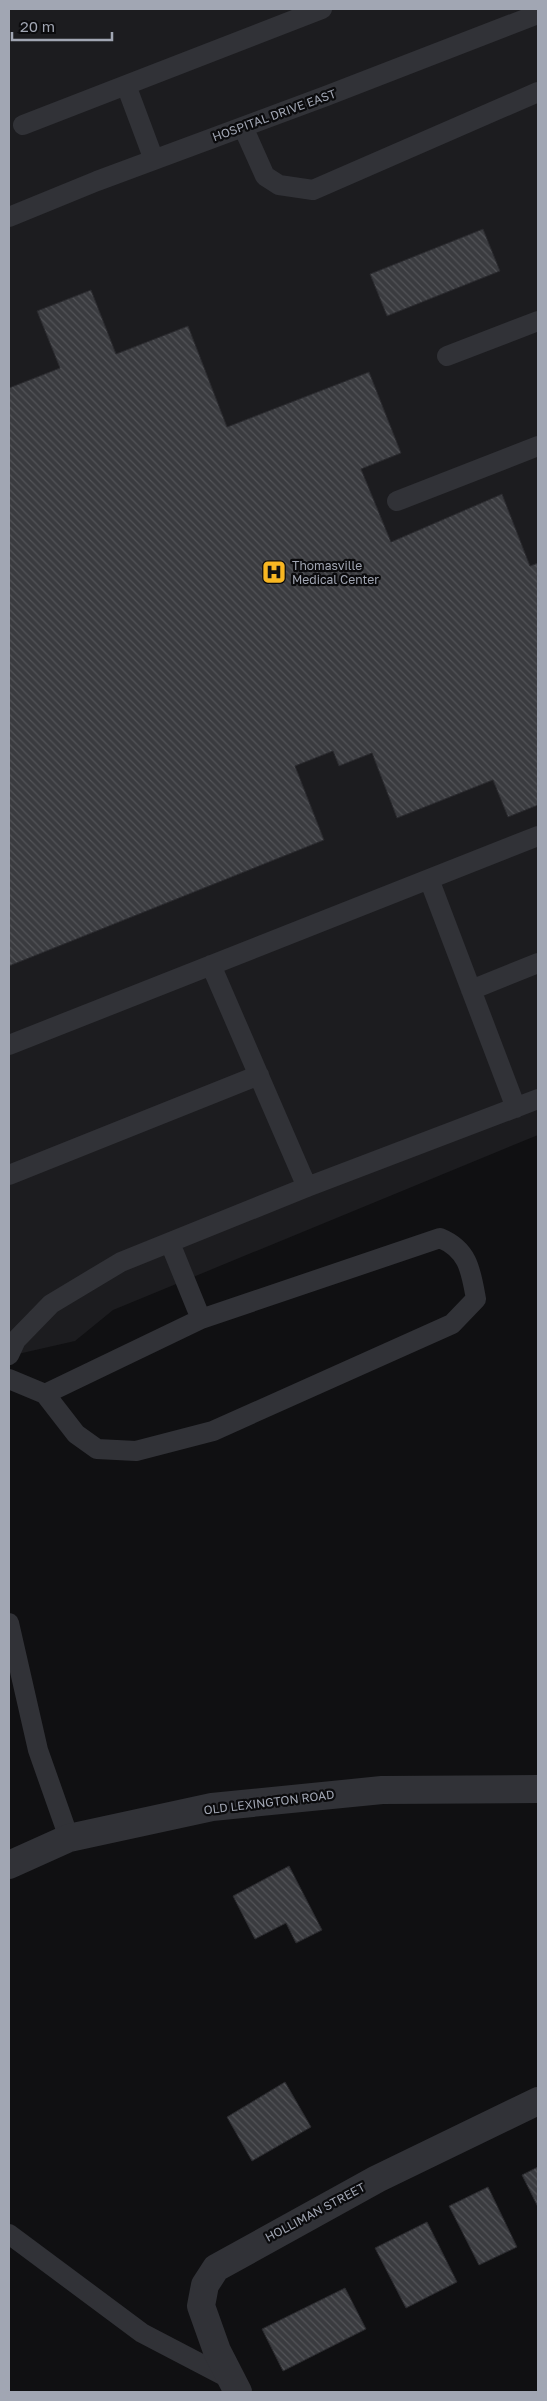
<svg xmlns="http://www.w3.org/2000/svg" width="547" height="2401" font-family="'Golos Text',sans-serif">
<defs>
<pattern id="building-back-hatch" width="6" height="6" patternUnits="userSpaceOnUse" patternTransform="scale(1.25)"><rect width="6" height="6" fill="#3a3b3f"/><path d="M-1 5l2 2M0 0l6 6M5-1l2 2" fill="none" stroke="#535458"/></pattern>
</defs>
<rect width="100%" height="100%" fill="#101012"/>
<!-- built -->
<path fill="#1c1c1f" d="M9 9H538V1135L113 1310 75 1341 9 1356Z"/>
<!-- building -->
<path fill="url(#building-back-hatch)" stroke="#2a2a2e" d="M483 229 500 271 387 316 370 274Z
M91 290 116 354 188 326 227 427 369 372 401 453 361 469 391 542 502 494 530 566 538 563V805L508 817 493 780 397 818 372 753 339 766 333 751 295 766 324 840 9 966V388L60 368 37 311Z
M289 1866 322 1930 296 1943 286 1923 255 1939 233 1896Z
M285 2082 311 2127 252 2161 227 2117Z
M538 2167V2207L522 2175Z
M488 2187 517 2247 479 2265 449 2206Z
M427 2222 457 2282 406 2308 375 2248Z
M345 2288 366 2329 283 2371 262 2329Z"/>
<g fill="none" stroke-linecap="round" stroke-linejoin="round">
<!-- lane -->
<path stroke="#313237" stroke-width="20" d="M126 85 154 160
M23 125 322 9
M243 127 265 176 279 185 313 190 538 92
M9 217 97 181 326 96 538 14
M447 356 538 321
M397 501 538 446
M429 879 516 1108
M211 965 307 1187
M471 990 538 963
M9 1045 538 836
M9 1175 259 1075
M170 1243 201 1319
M9 1355 16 1340 51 1304 121 1262 307 1187 538 1099
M9 1379 45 1394 76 1434 97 1449 136 1451 213 1431 452 1324 476 1299C471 1272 469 1250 440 1238L201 1319 45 1394
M9 1623 38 1750 69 1838
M9 2234 142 2333 232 2380"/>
<!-- street -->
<path stroke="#313237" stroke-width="28" d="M9 1865 69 1838 212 1807 382 1790 538 1789
M238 2392 217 2351 201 2306 205 2285 216 2268 377 2179 538 2101"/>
</g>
<!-- icons -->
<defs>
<g id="hospital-square" transform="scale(1.25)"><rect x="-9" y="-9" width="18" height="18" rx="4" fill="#f8b722" stroke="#0b0b0d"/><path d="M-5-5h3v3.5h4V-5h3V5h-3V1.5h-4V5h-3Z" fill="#111"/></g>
</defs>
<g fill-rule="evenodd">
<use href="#hospital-square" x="274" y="572"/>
</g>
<g text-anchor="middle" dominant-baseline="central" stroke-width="4.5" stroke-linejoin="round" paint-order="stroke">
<!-- street labels -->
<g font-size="12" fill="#a1a6b3" stroke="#0b0b0d">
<text transform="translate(274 115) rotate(-20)">HOSPITAL DRIVE EAST</text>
<text transform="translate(269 1802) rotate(-7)">OLD LEXINGTON ROAD</text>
<text transform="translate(315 2212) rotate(-28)">HOLLIMAN STREET</text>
</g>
<!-- poi labels -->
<g font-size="12" fill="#a1a6b3" stroke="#0b0b0d" text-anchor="start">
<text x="292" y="565">Thomasville<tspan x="292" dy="14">Medical Center</tspan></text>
</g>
</g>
<!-- border -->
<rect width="547" height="2401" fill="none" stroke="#a1a6b3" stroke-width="20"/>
<!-- scale -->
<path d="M12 32v8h100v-8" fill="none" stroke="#a1a6b3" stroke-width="2.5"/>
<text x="20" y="32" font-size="15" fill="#a1a6b3" stroke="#0b0b0d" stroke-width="4" paint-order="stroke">20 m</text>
</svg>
